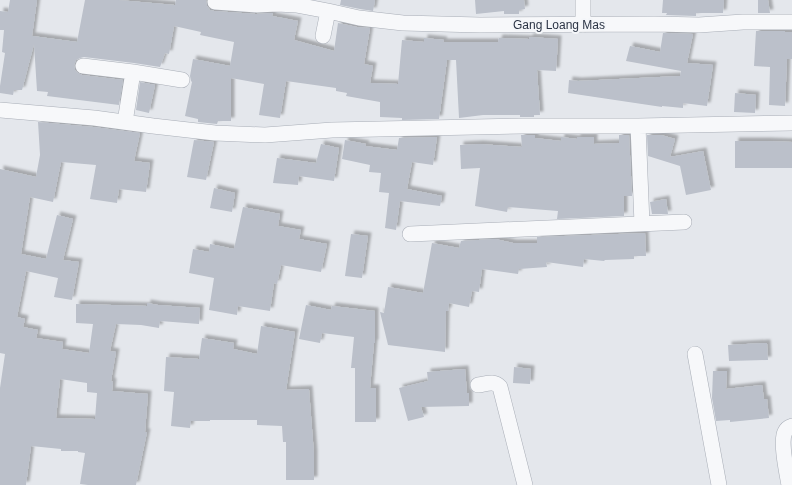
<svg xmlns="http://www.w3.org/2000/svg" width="792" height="485" font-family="Arial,sans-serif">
<defs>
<filter id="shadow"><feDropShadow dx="3.5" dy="-3.5" stdDeviation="1" flood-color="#0004"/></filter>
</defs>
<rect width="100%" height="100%" fill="#e4e7ec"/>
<!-- building -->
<path fill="#bbc0ca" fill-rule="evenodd" filter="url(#shadow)" d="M10 0H37L32 36 77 42 85 0H118L175 5 176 0H206L207 6 210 10 214 11 256 14 273 13 272 16 298 21 294 40 334 51 338 23 357 27 370 28 364 64 373 66 370 83 398 84 402 40 424 42V38L444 40 443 42H498L499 38 529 39 530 37 558 39 556 71 537 70 540 115H534V117H520V115H483L459 118 456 60H447L439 119 402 120V118L380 117V102L346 96 347 93 336 91V88L286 81 280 118 259 115 264 84 231 78V121H218L217 124 198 122V119L185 116 192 82 191 81 190 76 193 59 230 66 234 42 200 35 201 32 174 26 169 54 165 53 160 67 134 63 84 57 80 58 76 60 74 65 75 70 78 73 82 75 123 80 119 105 47 96 48 92 37 91 34 44 22 90H14L13 95 0 93V86L5 53 2 52 4 30H0V11L8 12Z
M341 0H375L373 11 360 9 340 5Z
M475 0H524L525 9 519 10V14H504V11L476 14Z
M663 0H724L723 13H696V16L666 15 667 13H662Z
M758 0H768L770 13H758Z
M756 31H785V32H792V59H787L785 106 769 105 770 67 754 66Z
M663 33 693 34 687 63 713 65 707 106 683 103V108L662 106V107L568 93 569 80 578 81 680 76 681 71 626 61 630 46 660 52Z
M140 82 155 85 149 113 136 110Z
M735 93 756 95 755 113 734 112Z
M38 122 93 127 140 133 134 161 150 163 146 192 119 189 117 203 90 199 96 165 61 162 53 202 30 197 21 254 46 259 57 215 73 219 63 260 79 262 72 300 54 297 58 278 26 271 17 317 25 319 23 327 38 330 36 338 63 342 62 349 89 353 93 324 76 323V304L147 306V303L158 305 200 308 199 324 160 321 159 328 141 325 116 324 110 351 116 352 111 381 113 382 112 391 148 394 145 432H147L136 485H88L80 484 85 453 78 452V451H61V449L31 446 26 485H0V388L5 354 0 353V169L36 177 40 155ZM60 379 87 383V392L97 393 95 419 56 418Z
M521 135H535V138L561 141V137L577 139V137H594V144L619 143V135H629L632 196H624V216L557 219 558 211 508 207 507 212 475 206 480 168 461 169 460 145 480 144 522 147Z
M647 135H661L675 139 670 157 703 151 711 190 686 195 680 166 648 156Z
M437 137 433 165 412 162 407 189 442 196 440 206 400 201 396 230 385 228 389 193 379 192 381 173 369 172 370 165 342 159 345 140 366 144 365 146 397 150 399 138Z
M194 140 214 142 206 180 187 177Z
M735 141H766L792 142V168H735Z
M321 144 339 148 334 181 299 176 298 185 273 183 277 158 316 163Z
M214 188 235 193 232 212 210 208Z
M666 199 668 214H652L650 202Z
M243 207 280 214 278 226 301 230 299 239 327 244 321 272 281 265 277 284 274 283 270 311 238 306 237 315 209 310 214 278 189 273 193 249 209 252 210 244 234 249Z
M645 233 646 256H634V259L605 260 604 261 584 259 583 267 546 262 547 267 519 269 518 274 482 269 479 292 472 291 469 307 449 303 448 311H446L445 352 388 345 380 312 384 313 388 287 423 293 432 243 459 248 461 241 495 239 513 243H537V237Z
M351 234 368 236 362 278 345 276Z
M306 305 331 310 332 306 375 311V343H374L370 388H376V422H355V368H351L354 337 322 333 320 343 299 339Z
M261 326 295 332 286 390 309 389 311 416 314 454V480H286V442H283L282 426 257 425V420H210V421H191L190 428 171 426 174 392 164 391 166 357 199 359 202 338 234 343 233 349 257 354Z
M767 343 768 360 729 361 728 345Z
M514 367 531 369 530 384 513 383Z
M465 369 467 393H469V406L421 407 424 417 408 421 399 388 428 381 427 372Z
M713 371H727L726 389 762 385 764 399H767L769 418 730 422V420L716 421 712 398Z"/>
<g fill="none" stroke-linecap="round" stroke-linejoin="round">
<!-- street casing -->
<g stroke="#a9aeb7" stroke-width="16">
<path id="street" d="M583 0V25
M215 2 257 5 277 4 296 5 328 11 359 18 403 23 480 25 655 24 699 25 743 22H792
M323 36 328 11
M83 66 133 72 182 80
M0 110 94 118 153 126 215 133 265 135 332 130 523 126H638L792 123
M125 122 133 72
M638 126 642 224
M410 234 684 222
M695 354 719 485
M478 385C486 384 494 380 500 387L525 485
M789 485C787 474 780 441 785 432 786 429 789 427 792 426"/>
</g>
<!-- street -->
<use href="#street" stroke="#f7f8fa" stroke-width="15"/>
</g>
<g text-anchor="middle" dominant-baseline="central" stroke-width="4" stroke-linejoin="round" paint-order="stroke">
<!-- street labels -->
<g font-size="12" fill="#2b3445" stroke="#f4f6f9">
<text x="559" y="25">Gang Loang Mas</text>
</g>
</g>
</svg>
